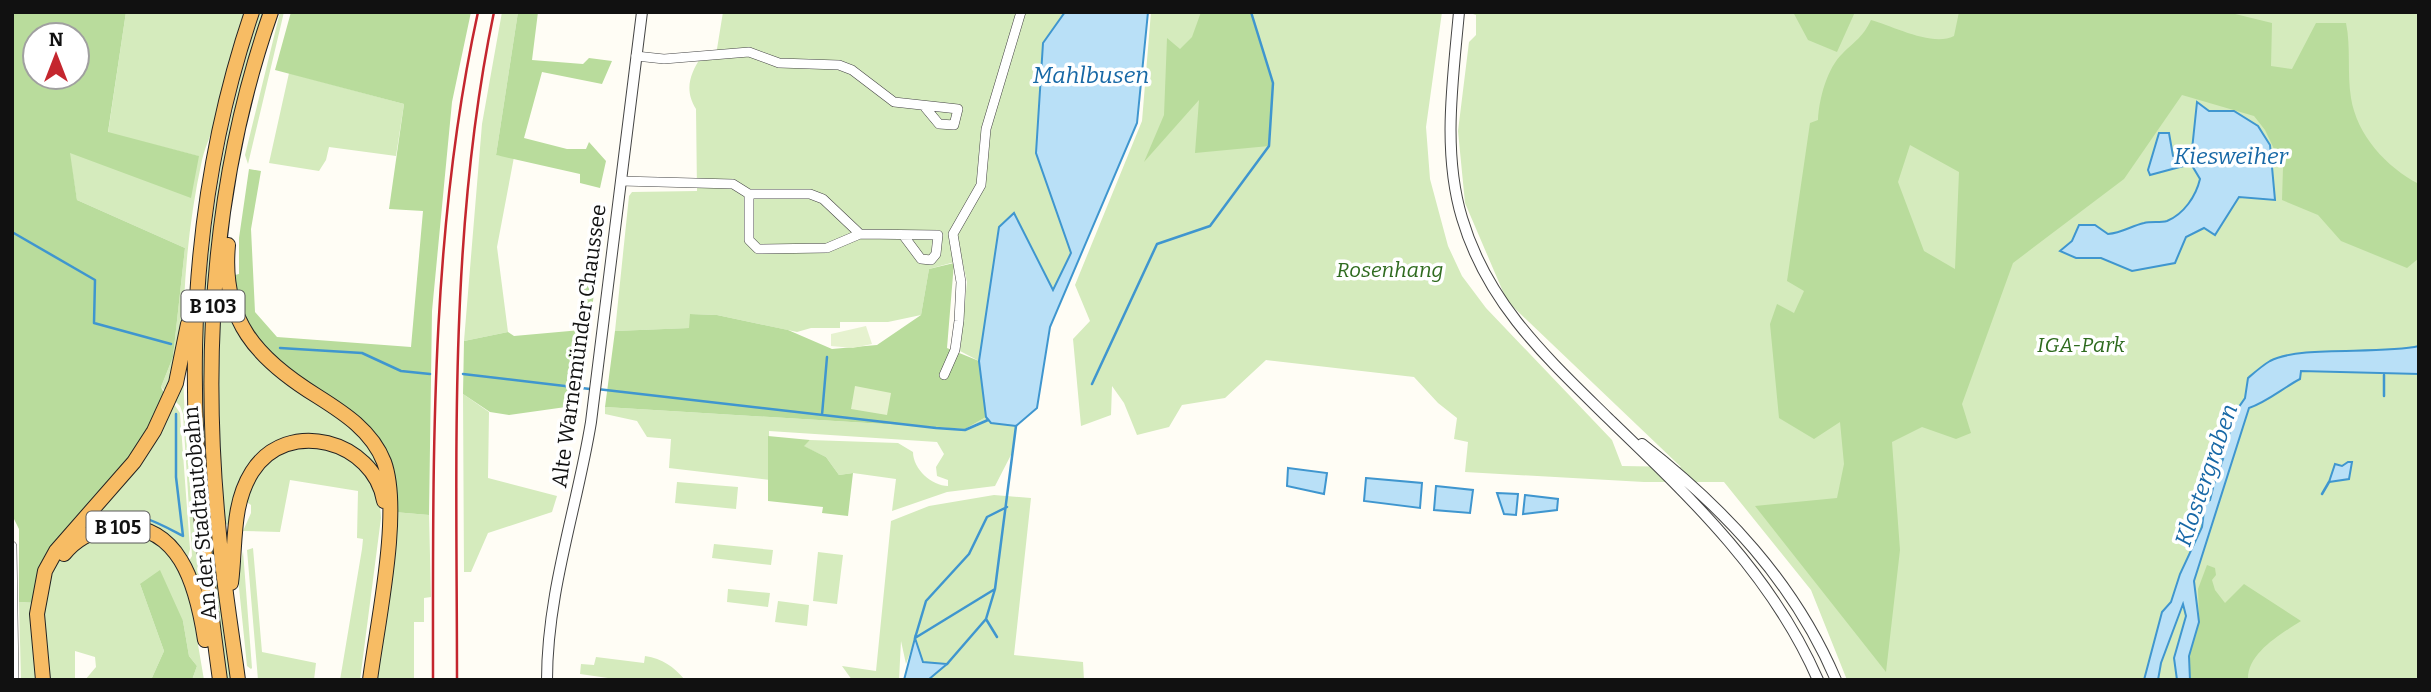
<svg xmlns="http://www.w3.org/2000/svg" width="2431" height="692" font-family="Bitter,serif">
<rect width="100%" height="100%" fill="#fffdf5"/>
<!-- green -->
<path fill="#d5ebbd" d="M126 12H246C237 46 229 81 218 115 213 130 206 144 202 160 171 301 183 446 202 588L199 601 184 565 179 572 191 603 204 680H192L197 666 189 656 183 621 140 584 164 651 151 680H85L96 667 95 657 75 651V680H49C45 637 34 576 73 544 86 534 116 533 132 528L189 561 192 556 183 414 180 406 161 387 173 357 185 248 77 200 69 152 198 156 108 133Z
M260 12H265L212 252 205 337 204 387 208 496 231 680H227C219 619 208 557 204 495 194 331 208 169 260 12Z
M280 12H284L248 164 245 155Z
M502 12H518L496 155 514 157 497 247 508 332 464 341 482 124Z
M723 12H1065L1045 41 1036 153 1071 253 1053 291 1014 213 999 227 979 361 960 351 967 282 962 260 929 269 921 315 888 322H840V328H811L797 332 717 315 690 314V328L615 331 629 196 632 192 697 191 696 109C684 90 690 74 701 57L716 55Z
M1151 12H1442L1426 127 1430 179 1448 246 1462 276 1486 308 1612 440 1622 466 1681 467 1507 301 1465 203 1458 131 1469 42 1476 35V15L1467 12H2419V680H1847L1811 590 1724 482H1644L1465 472 1468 442 1454 439 1457 418 1438 403 1414 377 1266 360 1225 398 1182 405 1169 427 1137 435 1124 403 1112 386 1111 415 1081 426 1073 339 1090 321 1075 285 1142 121Z
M289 73 404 104 396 156 329 147 326 160 319 171 269 163Z
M222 275 224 292 371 449 382 476C354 434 323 430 277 443L229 525 225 524 216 382Z
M463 394 489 412 488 478 557 496 552 512 488 533 471 572H464Z
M174 404 180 413 190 549 188 557C162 519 125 515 84 529Z
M605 407 965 429 986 417 991 423 1016 426 1013 451 995 486 947 492 892 511 896 479 853 473 839 475 826 457 803 446 810 440 898 443 913 452C913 469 932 486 948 486V480L937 476 936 467 944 454 937 442 769 431 770 480 669 468 671 439 647 437 637 421 605 414Z
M303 446C348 451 379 468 381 518L360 680H340L362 549 363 539 357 538 358 491 290 480 280 532 243 531 251 513V505L245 501C255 473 274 452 303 446Z
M677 482 738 487 736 509 675 503Z
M994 495 1031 498 1014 655 1083 662 1084 680H927L946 664 923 662 915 639 906 664 901 641 899 680H852L842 666 876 671 891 521 929 506Z
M394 512 429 515 431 597 424 598V622H414V680H374Z
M714 544 773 550 771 565 712 558Z
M253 548 262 652 316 663 314 680H258L247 550Z
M243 551 252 668 251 669 247 666 238 578Z
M818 552 843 555 837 604 813 601Z
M728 589 770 593 768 607 727 602Z
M778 601 809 605 807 626 775 622Z
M19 602 37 603 43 680H21Z
M645 656C663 659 673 666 685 680H622L580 674 581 664 594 665 596 657 644 663Z"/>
<!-- forest -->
<path fill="#b9dc9c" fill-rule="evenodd" d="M12 12H126L108 132 199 156 191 198 70 153 77 200 185 248 173 357 161 387 165 395 163 414 56 551 37 603 19 602V529L12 515ZM35 35H77V77H35Z
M291 12H471L452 102 432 311 429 515 394 512 386 458 287 371 249 332 238 298 235 275 239 274V238L249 169 261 171 251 229 255 312 277 337 411 347 423 211 389 209 404 104 275 70Z
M518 12H538L532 60 583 64 589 58 612 61 602 84 542 72 524 138 567 149H586L589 142 606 161 600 188 580 183V174L496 155Z
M1201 12H1251L1273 83 1269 146 1195 153 1199 100 1144 162 1164 115 1167 38 1180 49 1192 37Z
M1793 12H1855L1837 52 1808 40Z
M1959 12H2227L2272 23 2271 66 2292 69 2316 23H2346C2351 47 2347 73 2351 98 2357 135 2386 167 2419 184V258L2407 268 2341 241 2318 215 2282 200 2283 168 2265 130 2254 116 2182 95 2124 179 2013 263 1962 404 1971 433 1956 439 1922 427 1892 442 1900 550 1886 672 1755 506 1837 498 1844 464 1840 422 1814 439 1779 418 1770 324 1777 304 1794 313 1804 291 1787 281 1810 123 1818 120C1819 99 1827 68 1843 53 1855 41 1863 37 1871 20 1893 26 1932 47 1954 36ZM1910 145 1959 172 1955 269 1924 251 1898 182Z
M954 263 947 348 979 361 986 417 965 429 605 407 615 331 689 328 690 314 717 315 788 330 832 349 877 345 921 315 929 269Z
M581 282 595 285 580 405 509 415 490 412 463 394 464 341 508 332 514 336 581 330Z
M768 436 810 440 804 446 826 457 839 475 853 473 848 516 822 513 823 507 768 501Z
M2207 565 2215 568 2216 575 2212 580 2215 590 2225 603 2244 584 2301 621C2281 634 2247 653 2248 680H2190L2189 656 2199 622 2198 589Z
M160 570 183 621 189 656 197 666 192 680H151L164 651 140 584Z"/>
<!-- pitch -->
<path fill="#e6f2cf" d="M866 326 872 344 853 348 831 346V334Z
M855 386 891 393 887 415 851 409Z"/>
<!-- water -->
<path fill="#b9e0f7" stroke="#3f96cf" stroke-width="2" d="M1065 12H1148L1137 123 1050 327 1037 408 1016 426 991 423 986 417 979 361 999 227 1014 213 1053 290 1071 253 1036 153 1043 43Z
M2197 102 2209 111H2234L2258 126 2270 145 2275 200 2239 197 2215 235 2204 228 2186 237 2175 263 2132 271 2101 258H2076L2060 251 2072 241 2079 225H2095L2108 234C2122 233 2131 226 2144 223 2151 221 2160 223 2167 221 2184 214 2196 196 2200 179L2191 164 2150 175 2148 170 2159 133H2169L2173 156 2191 159Z
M2419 346V374L2301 371 2300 379C2283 388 2267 402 2249 408L2194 581 2199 622 2189 656 2190 680H2177L2174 658 2186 616 2183 604 2161 663 2158 680H2144L2162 612 2171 602 2180 574 2202 527 2205 503 2210 500 2213 488 2206 486 2214 484 2223 459 2208 456 2209 451 2224 452 2230 431 2219 428 2223 412 2236 411 2245 398 2248 378C2255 372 2263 365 2270 361 2300 345 2379 355 2419 346Z
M2348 462H2352L2349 479 2329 482 2335 464 2342 466Z
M1288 468 1327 473 1324 494 1287 486Z
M1366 478 1422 483 1420 508 1364 501Z
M1436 486 1473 490 1470 513 1434 510Z
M1497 493 1518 494 1516 515 1504 514Z
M1525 495 1558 499 1557 510 1523 514Z
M915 638 923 662 947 664 928 680H904Z"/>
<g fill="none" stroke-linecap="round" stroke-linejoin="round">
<!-- stream -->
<path stroke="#3f96cf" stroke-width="2.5" d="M12 232 95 280 94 323 171 344
M280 348 362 353 401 371 430 374
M463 374 590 389
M1092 384 1157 244 1210 226 1269 146 1273 83 1251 12
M597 389 936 428 965 430 988 420
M2384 396V375
M822 415 827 357
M2322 494 2329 482
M111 517C139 511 158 523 183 536L176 477V414
M986 619 997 637
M915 638 995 589 1016 426
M915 638 926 601 969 554 987 517 1007 507
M947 664 986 619 995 589"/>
<!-- minor casing -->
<g stroke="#444" stroke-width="10">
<path id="minor" d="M636 56 664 59 749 52 779 63 839 65 852 70 894 102 958 109 954 125 939 124 924 106
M621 181 733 184 749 194H810L823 199 860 234 938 235 936 254 931 260 921 259 903 235
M749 194V240L758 249 827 248 860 234
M944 375 955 350 959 321 961 282 953 234 981 185 986 129 1021 12
M12 546 14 680"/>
</g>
<!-- tertiary casing -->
<g stroke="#444" stroke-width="12">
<path id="tertiary" d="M1459 12C1453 80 1442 151 1462 218 1487 303 1546 357 1607 417 1689 496 1772 574 1818 680
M1642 444C1725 509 1794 582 1836 680
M547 680C547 592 577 508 591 422L642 12"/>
</g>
<!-- trunk casing -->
<g stroke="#222" stroke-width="16">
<path id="trunk" d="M228 245C221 320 257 359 317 396 344 413 372 431 384 462 402 511 377 625 370 680
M64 554C75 540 92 531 110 528 180 517 197 588 205 640
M231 583C236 546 231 505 252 472 287 416 374 441 384 501
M43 680 37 614 45 571 56 551 134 462 154 431 176 383 188 324
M220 680C188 448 175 239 252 12
M238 680C231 627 222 574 218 522 202 351 214 175 271 12"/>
</g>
<!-- minor -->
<use href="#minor" stroke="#fff" stroke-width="9"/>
<!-- tertiary -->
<use href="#tertiary" stroke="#fff" stroke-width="10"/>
<!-- trunk -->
<use href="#trunk" stroke="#f7bc64" stroke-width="14"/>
<!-- rail -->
<path stroke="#c4262e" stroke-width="2.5" d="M433 680C433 456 430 232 478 12
M457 680C457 457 448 232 494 12"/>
</g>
<g text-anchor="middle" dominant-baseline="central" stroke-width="7" stroke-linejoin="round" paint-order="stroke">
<!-- shield labels -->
<g fill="#fff" stroke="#585858" stroke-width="2">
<rect x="181.5" y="290.5" width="63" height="31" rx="5"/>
<rect x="86.5" y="511.5" width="63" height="31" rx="5"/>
</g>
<g font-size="19" font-weight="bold" fill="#111">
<text x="213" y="306">B 103</text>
<text x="118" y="527">B 105</text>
</g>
<!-- park labels -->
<g font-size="21" font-style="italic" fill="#2f6b1f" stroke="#fff">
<text x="1390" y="270">Rosenhang</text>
<text x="2081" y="345">IGA-Park</text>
</g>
<!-- street labels -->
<g font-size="21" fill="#111" stroke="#fff">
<text transform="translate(579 346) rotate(-82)">Alte Warnemünder Chaussee</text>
<text transform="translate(200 513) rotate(-95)">An der Stadtautobahn</text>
</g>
<!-- water labels -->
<g font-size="23" font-style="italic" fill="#1768a6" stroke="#fff">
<text x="1091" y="75">Mahlbusen</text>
<text x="2231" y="156">Kiesweiher</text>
<text transform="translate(2206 475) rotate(-71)">Klostergraben</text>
</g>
</g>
<!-- border -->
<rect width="2431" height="692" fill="none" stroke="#111111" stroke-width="28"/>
<!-- north arrow -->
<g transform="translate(56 56)"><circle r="33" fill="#ffffff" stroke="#a0a0a0" stroke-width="2"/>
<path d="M0-5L12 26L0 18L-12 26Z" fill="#c4262e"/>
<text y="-10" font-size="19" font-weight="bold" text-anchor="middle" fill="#111111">N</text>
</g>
</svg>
